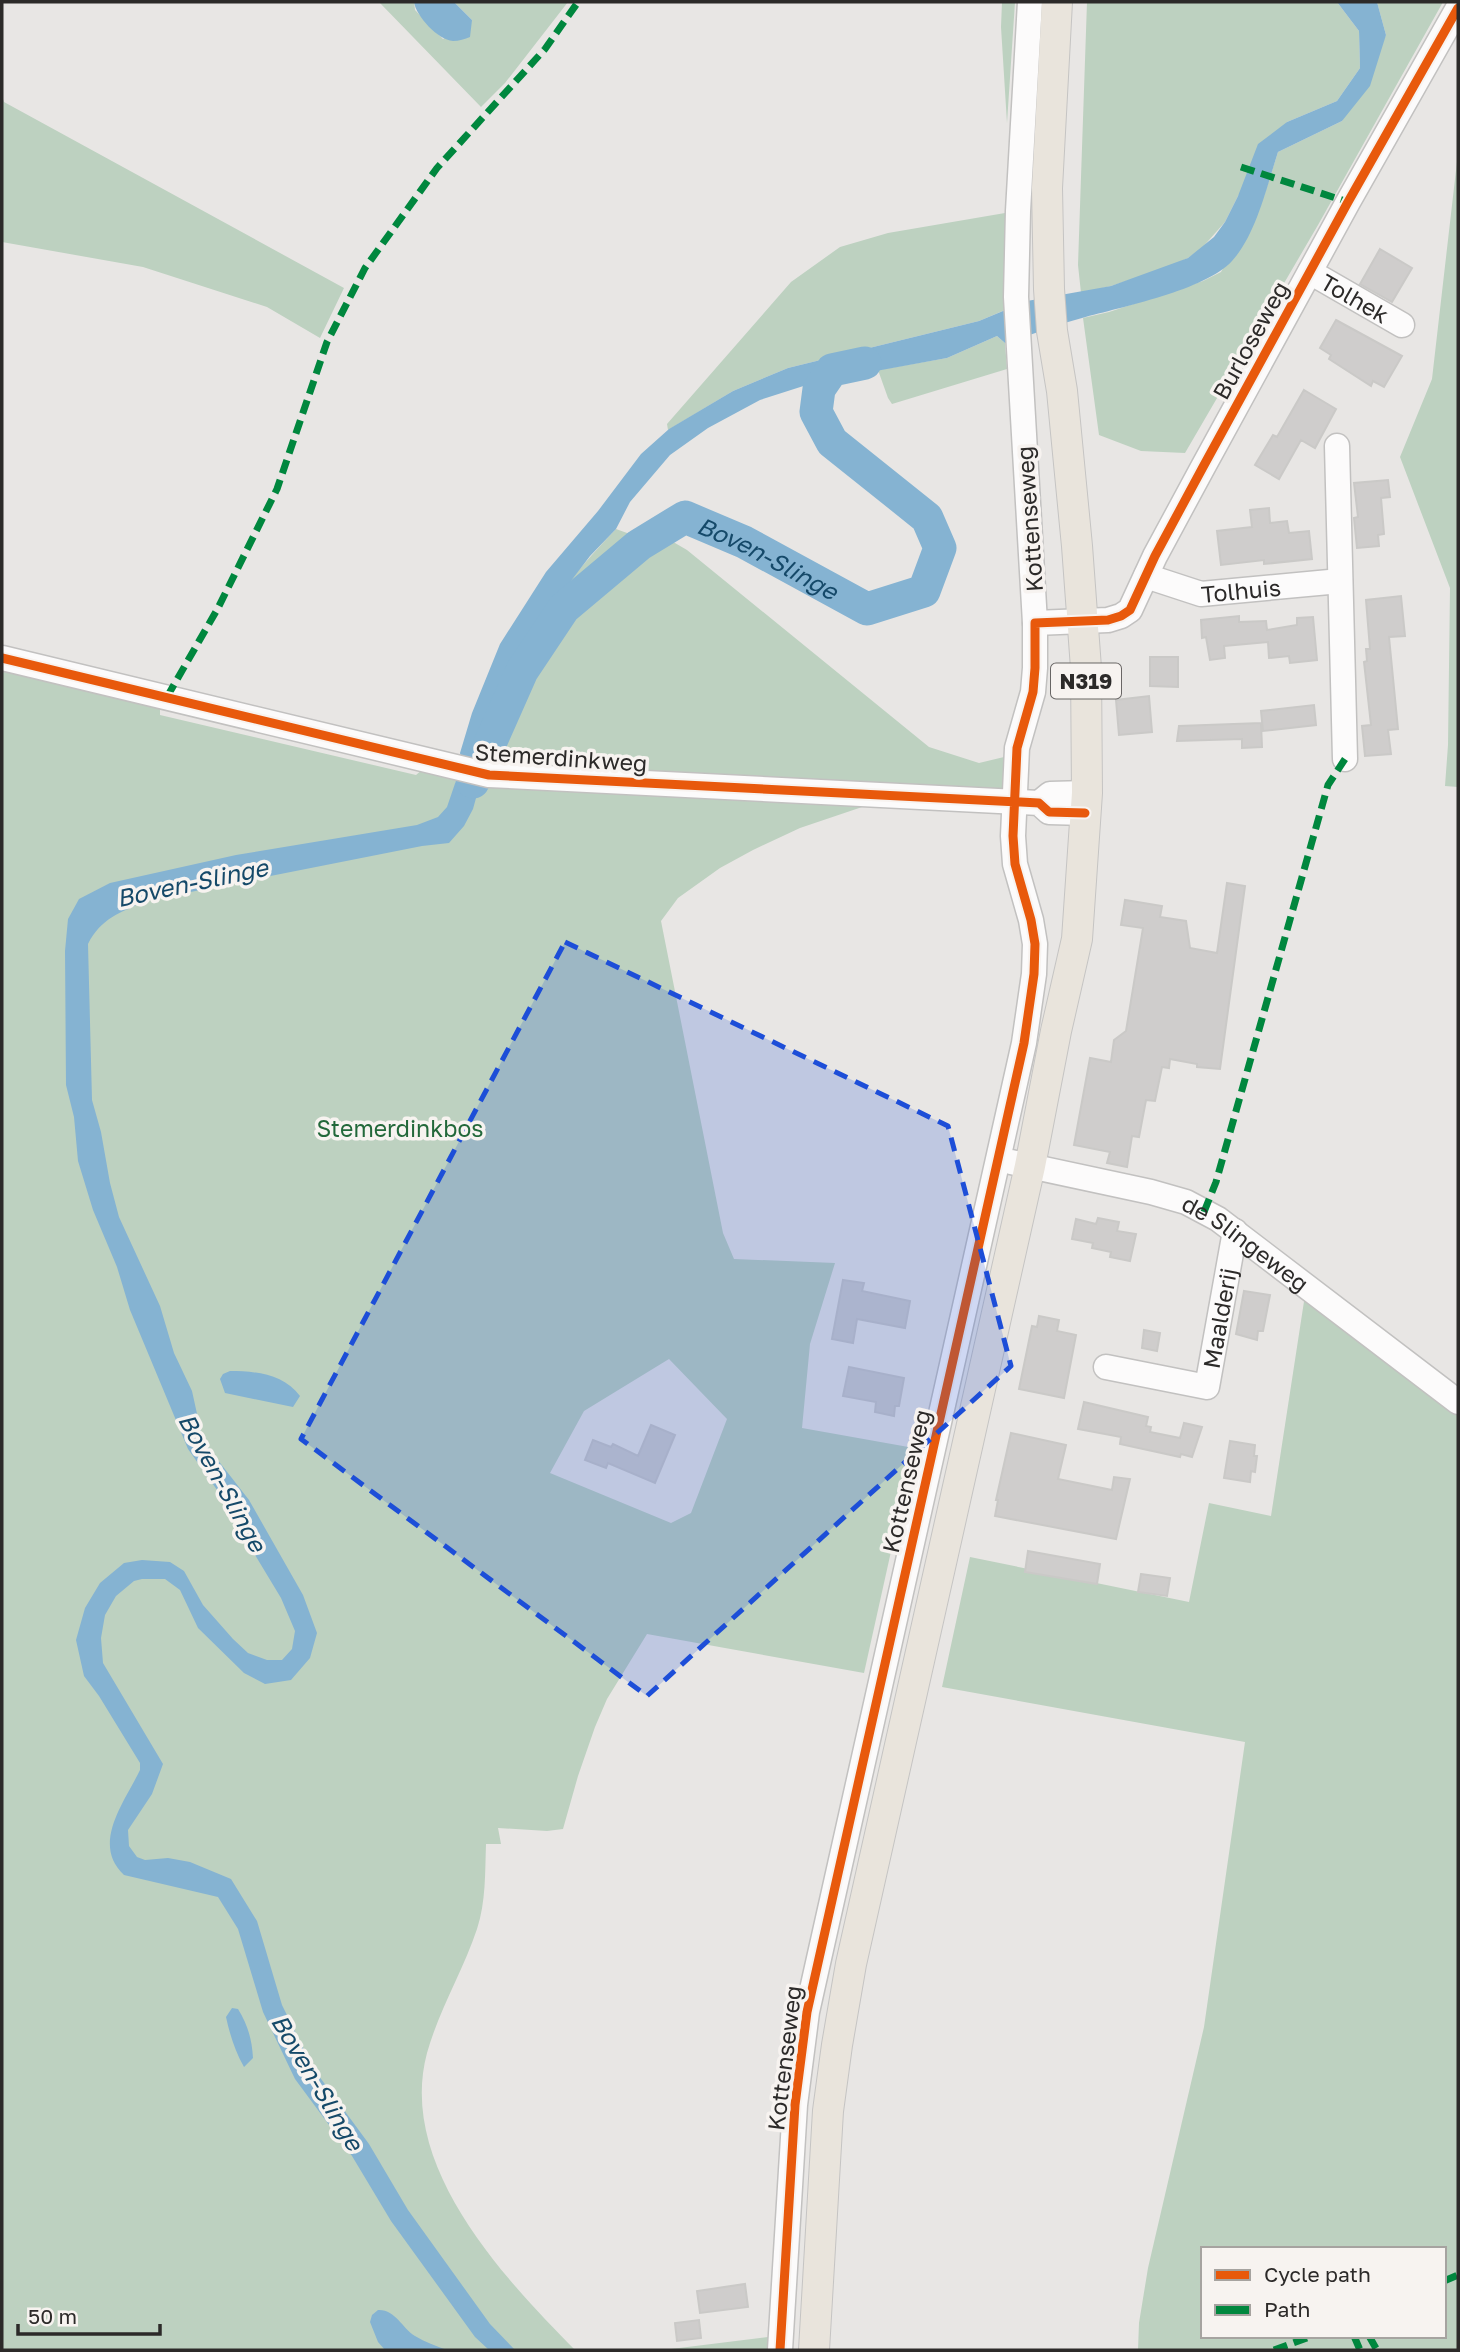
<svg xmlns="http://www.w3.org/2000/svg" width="1460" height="2352" font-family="'Golos Text',sans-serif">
<rect width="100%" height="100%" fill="#e8e6e4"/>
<!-- green -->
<path fill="#bdd1c0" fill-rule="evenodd" d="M379 2H414L415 10 443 39 472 20 454 2H568L505 83 481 107Z
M1002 2H1015L1007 123 1001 27Z
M1087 2H1337L1359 31 1360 68 1337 101 1287 122 1238 196 1225 222 1201 249 1188 258 1166 268 1111 286 1081 293 1078 265Z
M1377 2H1443L1318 225 1185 453 1141 451 1099 435 1083 318 1109 312 1203 281 1221 272 1264 196 1278 152 1342 121 1386 35Z
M2 96 4 102 344 288 320 338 267 307 143 267 2 242Z
M1458 153V787L1445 786 1448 745 1450 588 1400 457 1432 379Z
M1005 213V310L979 321 788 368 733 391 668 430 667 424 791 282 840 247 888 233Z
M997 336 1005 343 1007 369 892 404 888 398 878 370 947 358Z
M616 529 652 542 663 536 687 550 929 747 979 763 1004 757 1003 789 992 793 521 770 496 760V766L485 763C491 741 496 718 504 696 525 632 570 577 616 529Z
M2 668 160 705V715L416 775 429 764 458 774 454 789 481 781 868 805 800 828 753 850 720 868 678 898 661 921 723 1233 734 1259 835 1263 810 1344 802 1428 914 1448 864 1673 647 1634 607 1699 595 1727 578 1776 563 1829 547 1831 498 1828 501 1844H486C485 1872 486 1902 477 1929 463 1971 439 2010 427 2053 397 2165 503 2277 575 2350H2ZM669 1359 727 1419 691 1513 671 1523 550 1473 584 1411Z
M1305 1295 1458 1415V2350H1138L1139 2323 1148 2268 1204 2027 1245 1742 942 1687 970 1557 1189 1602 1209 1503 1271 1516ZM1203 2249H1444V2336H1203Z
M768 2337 767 2350H663Z"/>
<!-- water -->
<path fill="#85b3d2" d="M414 2H454L472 20 470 37C465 39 459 41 453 41 438 40 416 16 414 2Z
M1337 2H1377L1386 35 1370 86 1342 121 1278 152C1267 186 1256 235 1232 261 1206 290 1121 307 1082 318 1056 325 1031 335 1005 343L997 336 947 358 816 382 760 400 708 428 670 455 630 502 616 529 590 556 545 615 523 652 504 696 473 809 464 826 449 843 422 846 145 901C120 913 101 918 88 944L92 1100 101 1132 110 1183 119 1217 160 1306 174 1353 192 1391 203 1441 249 1500 303 1595 317 1633 310 1658 291 1680 265 1684 244 1673 198 1628 180 1590 165 1579H142L134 1581 116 1596 105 1615 101 1638 103 1663 163 1764 152 1794 128 1830 129 1846 137 1857 145 1860 168 1858 190 1862 231 1879 257 1921 282 2005 313 2068 369 2144 408 2210 490 2324 515 2350H489L475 2337 391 2221 352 2156 295 2079 263 2012 238 1929 218 1897 124 1875C91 1844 124 1803 140 1770V1763L99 1696 84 1676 76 1640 85 1608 100 1583 124 1563 142 1560 170 1562 184 1571 203 1605 233 1639 248 1653 267 1660H282L292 1649 295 1631 281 1598 249 1545 232 1511 188 1449 130 1310 117 1267 93 1210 78 1161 74 1117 66 1085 65 951 68 919 79 899 110 883 236 855 417 825 438 817 447 807 462 763 460 753 472 713 500 644 546 572 598 511 641 454 669 429 733 391 788 368 979 321 1027 301 1111 286 1188 258 1214 237 1225 222 1238 196 1258 144 1287 122 1337 101 1360 68 1359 31Z
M230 1371C255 1371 284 1374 300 1396L293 1407 225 1393 220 1379 223 1374Z
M232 2008 238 2009C248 2025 252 2040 253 2058L244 2067C235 2051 230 2035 226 2017Z
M378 2310C395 2309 402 2328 415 2336 425 2342 436 2346 447 2350H385L378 2342 370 2322 372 2315Z"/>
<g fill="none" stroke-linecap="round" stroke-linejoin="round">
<!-- river -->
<path stroke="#85b3d2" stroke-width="33" id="s1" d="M473 782 522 671 564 608 639 545 685 517 744 542 867 609 924 591 940 548 927 518 832 442 816 412 819 389 832 370 865 363"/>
</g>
<!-- building -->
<path fill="#cfcdcc" stroke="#cac9c7" stroke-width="2" d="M1380 249 1412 268 1392 302 1360 284Z
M1336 320 1402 356 1384 387 1373 381 1371 386 1329 359 1331 355 1320 348Z
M1304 390 1336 409 1315 448 1301 440 1279 479 1255 465 1273 435 1277 437Z
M1388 480 1390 497 1381 498 1384 534 1378 535 1379 546 1357 548 1354 518 1358 517 1354 483Z
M1269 508 1270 523 1287 521 1289 533 1309 531 1312 559 1264 564V560L1221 565 1217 531 1252 527 1250 510Z
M1401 596 1405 636 1389 637 1398 729 1388 730 1391 754 1365 756 1362 726 1371 725 1364 662 1367 661 1366 649H1370L1366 600Z
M1239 616V622L1266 621 1267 630 1297 625V618L1313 617 1317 660 1290 663 1289 656 1269 658 1268 642 1224 646 1225 658 1210 660 1206 637 1202 638 1201 620Z
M1150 657H1178V687L1150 686Z
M1149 696 1152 732 1119 735 1116 700Z
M1314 705 1316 725 1263 731 1261 711Z
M1261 723 1262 747 1242 748V739L1177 741 1179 726Z
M1227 883 1245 886 1220 1069 1197 1067V1064L1170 1059 1169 1068 1162 1067 1155 1101 1146 1100 1139 1137 1132 1136 1127 1167 1107 1163 1110 1152 1074 1145 1090 1058 1111 1062 1114 1040 1126 1031 1143 928 1121 925 1125 900 1162 906 1160 917 1186 921 1190 948 1217 953Z
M1098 1218 1119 1222 1117 1231 1136 1234 1130 1261 1110 1257 1111 1252 1092 1248 1093 1243 1072 1239 1076 1219 1096 1224Z
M843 1280 864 1283 862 1291 910 1301 905 1328 857 1319 853 1343 832 1339Z
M1244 1291 1270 1295 1263 1331H1258L1257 1340 1236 1334Z
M1039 1316 1059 1320 1057 1331 1076 1335 1064 1398 1019 1389 1032 1326 1037 1327Z
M1144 1330 1160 1333 1157 1351 1142 1348Z
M849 1367 904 1378 899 1406H895L894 1416 875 1412 876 1402 843 1396Z
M1084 1402 1148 1417 1146 1426 1151 1427 1150 1432 1180 1438 1184 1423 1202 1427 1192 1457 1181 1454 1180 1457 1120 1444 1121 1437 1078 1429Z
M651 1425 675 1435 655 1483 608 1463 606 1468 585 1460 593 1440 611 1447 613 1444 638 1456Z
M1011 1433 1066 1445 1058 1479 1112 1490 1114 1477 1130 1479 1116 1539 995 1516 998 1500H996Z
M1230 1441 1255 1445 1254 1456H1257L1255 1472 1251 1471 1250 1482 1224 1478Z
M1028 1551 1100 1564 1097 1584 1025 1572Z
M1141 1574 1170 1578 1167 1596 1138 1592Z
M745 2284 748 2307 700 2313 697 2291Z
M699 2320 701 2338 677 2341 675 2323Z"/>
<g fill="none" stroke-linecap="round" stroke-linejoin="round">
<!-- minor casing -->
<g stroke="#c2c1c0" stroke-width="27">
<g id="minor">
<path id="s2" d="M1310 272 1402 325"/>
<path d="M1337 446 1345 759"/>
<path id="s3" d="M1146 576 1201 594 1340 581"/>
<path d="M1035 623 1108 620 1121 616 1130 610 1155 556 1203 467 1348 202 1458 8"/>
<path d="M2 658 489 775 1039 803 1049 812 1085 813"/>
<path d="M1039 803 1050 794 1087 793"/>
<path id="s4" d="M1011 1162 1151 1192 1186 1202 1218 1219 1458 1402"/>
<path id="s5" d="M1106 1367 1207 1387 1235 1231"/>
<path d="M780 2350 795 2105 807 2012 1024 1043 1034 974 1035 944 1031 920 1015 864 1013 836 1017 748 1033 692 1035 668V623L1016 297 1018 211 1030 2"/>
</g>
</g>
<!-- major casing -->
<g stroke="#c5c4c3" stroke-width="32">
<path id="major" d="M814 2350 828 2111 837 2045 851 1964 1030 1166 1056 1031 1077 939 1087 793 1086 668 1077 546 1062 391 1052 331 1049 289 1047 188 1057 2"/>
</g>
<!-- minor -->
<use href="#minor" stroke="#fcfbfb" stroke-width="24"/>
<!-- major -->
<use href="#major" stroke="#e9e4dc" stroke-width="30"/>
<!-- quiet -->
<path stroke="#00873e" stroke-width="7" stroke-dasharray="14 7" stroke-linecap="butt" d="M1241 167 1348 202
M167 697 218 608 277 489 327 342 365 268 437 168 545 49 578 2
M1204 1212 1216 1182 1328 785 1345 759
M1444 2281 1458 2275
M1354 2336 1360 2350
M1369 2336 1377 2350
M1274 2350 1312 2336"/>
<!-- cycleway casing -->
<g stroke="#f7f3f0" stroke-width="13">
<path id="cycleway" d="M2 658 489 775 1039 803 1049 812 1085 813
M780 2350 795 2105 807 2012 1024 1043 1034 974 1035 944 1031 920 1015 864 1013 836 1017 748 1033 692 1035 668V623L1108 620 1121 616 1130 610 1155 556 1203 467 1348 202 1458 8"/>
</g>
<!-- cycleway -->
<use href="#cycleway" stroke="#e8590c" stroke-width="9"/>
</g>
<!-- marked area -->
<path fill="#1d4ed8" fill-opacity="0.2" stroke="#1d4ed8" stroke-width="5" stroke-dasharray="14 9" stroke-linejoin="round" d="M565 942 948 1126 1011 1366 647 1696 301 1439Z"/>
<g text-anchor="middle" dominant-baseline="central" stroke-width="7" stroke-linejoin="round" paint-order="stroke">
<!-- shield labels -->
<rect fill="#f7f3f0" stroke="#696665" stroke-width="2" x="1051" y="663.5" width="70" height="35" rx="5"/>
<g font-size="21" font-weight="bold" fill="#2c2a29">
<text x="1086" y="681">N319</text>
</g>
<!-- street labels -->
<g font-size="23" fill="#2c2a29" stroke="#f7f3f0">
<text stroke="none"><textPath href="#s2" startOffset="52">Tolhek</textPath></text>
<text transform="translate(1250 340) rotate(-61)">Burloseweg</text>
<text transform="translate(1029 519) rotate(-94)">Kottenseweg</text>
<text stroke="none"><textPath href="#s3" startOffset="98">Tolhuis</textPath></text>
<text transform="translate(561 757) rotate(4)">Stemerdinkweg</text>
<text stroke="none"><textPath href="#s4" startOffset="252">de Slingeweg</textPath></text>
<text stroke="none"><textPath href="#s5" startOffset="173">Maalderij</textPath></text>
<text transform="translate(906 1481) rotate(-77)">Kottenseweg</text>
<text transform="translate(784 2058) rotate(-83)">Kottenseweg</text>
</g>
<!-- park labels -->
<g font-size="23" fill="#22683a" stroke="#f7f3f0">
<text x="400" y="1128">Stemerdinkbos</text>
</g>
<!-- water labels -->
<g font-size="24" font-style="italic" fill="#154969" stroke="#f7f3f0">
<text stroke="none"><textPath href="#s1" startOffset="441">Boven-Slinge</textPath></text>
<text transform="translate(192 882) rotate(-12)">Boven-Slinge</text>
<text transform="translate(223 1482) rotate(61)">Boven-Slinge</text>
<text transform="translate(318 2082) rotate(59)">Boven-Slinge</text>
</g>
</g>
<!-- border -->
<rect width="1460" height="2352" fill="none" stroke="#2c2a29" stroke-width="7"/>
<!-- legend -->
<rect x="1201" y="2247" width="245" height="91" fill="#f7f3f0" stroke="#a6a3a0" stroke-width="2"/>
<rect x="1215" y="2270" width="35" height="10" fill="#e8590c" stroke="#a6a3a0" stroke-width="2"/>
<text x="1264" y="2282" font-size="21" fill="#2c2a29">Cycle path</text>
<rect x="1215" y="2305" width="35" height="10" fill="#00873e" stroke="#a6a3a0" stroke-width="2"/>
<text x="1264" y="2317" font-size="21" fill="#2c2a29">Path</text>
<!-- scale -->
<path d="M18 2324v10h142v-10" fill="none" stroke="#2c2a29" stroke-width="3.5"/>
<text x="28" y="2324" font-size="21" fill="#2c2a29" stroke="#f7f3f0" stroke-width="5" paint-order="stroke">50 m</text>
</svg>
